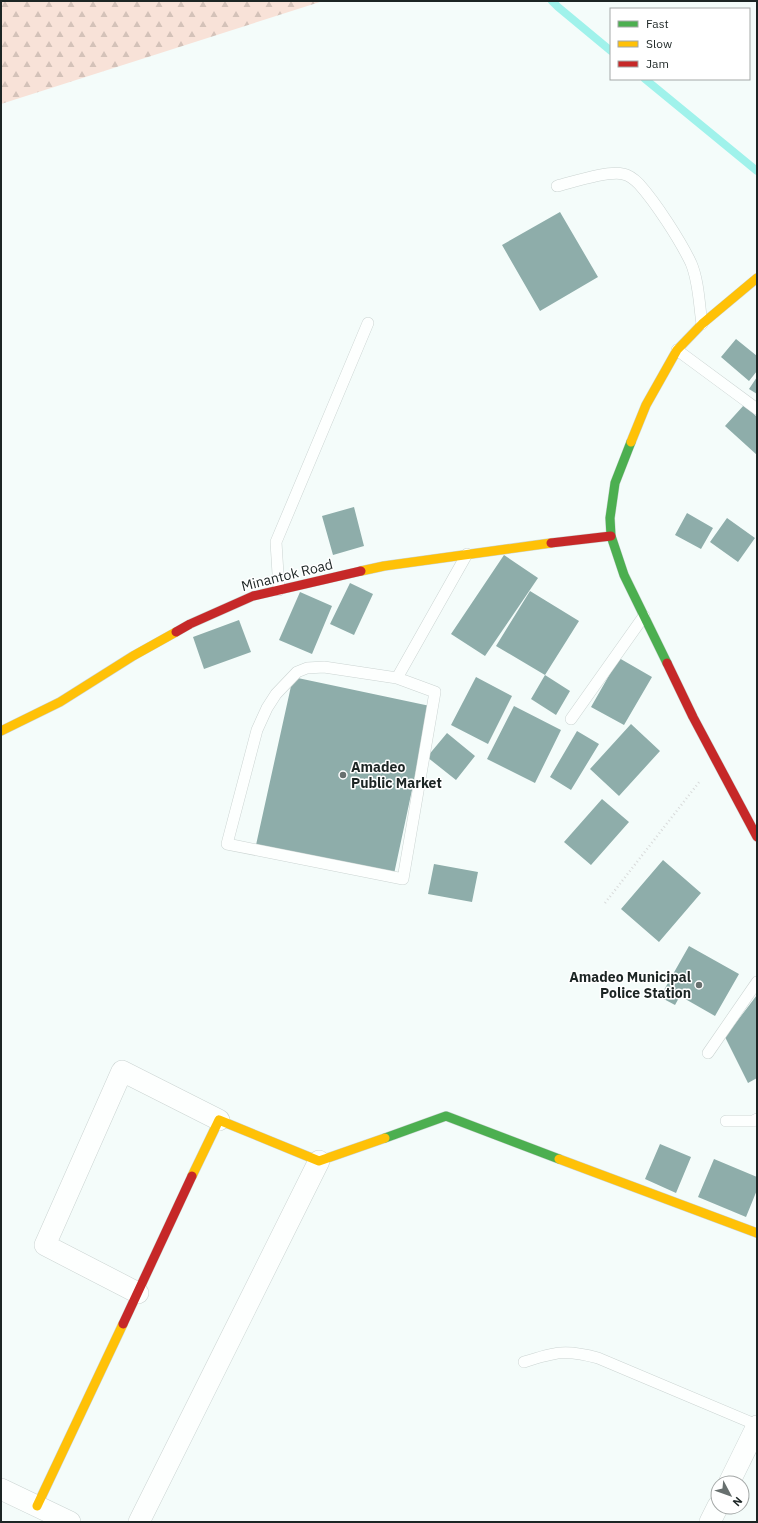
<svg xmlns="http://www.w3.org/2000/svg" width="758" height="1523" font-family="'IBM Plex Sans',sans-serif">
<defs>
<pattern id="forest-firs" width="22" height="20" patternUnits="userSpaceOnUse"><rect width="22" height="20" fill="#f8e2d8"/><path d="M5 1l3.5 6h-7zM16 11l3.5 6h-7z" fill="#d4c2b9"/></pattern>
</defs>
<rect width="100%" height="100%" fill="#f4fcfa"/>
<!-- forest -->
<path fill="url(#forest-firs)" d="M1 1H323L1 104Z"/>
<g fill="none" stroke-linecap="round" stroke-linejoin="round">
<!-- stream -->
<path stroke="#a0f2eb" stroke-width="8" d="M552 1 558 7 611 51
M645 79 757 171"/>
</g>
<!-- building -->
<path fill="#8eadaa" d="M560 212 598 277 540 311 502 245Z
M736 339 757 356V371L749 381 721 357Z
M757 377V394L749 389Z
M744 405 757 417V455L725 426Z
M354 507 364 546 333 555 322 516Z
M687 513 713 528 701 549 675 535Z
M727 518 755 538 738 562 710 542Z
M504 555 538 578 485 656 451 634Z
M350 583 373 594 354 635 330 624Z
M530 591 579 621 545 675 496 646Z
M300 592 332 606 312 654 279 640Z
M239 620 251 652 204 669 193 637Z
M619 658 652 677 624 725 591 707Z
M545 675 570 691 556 715 531 699Z
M293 677 430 706 394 874 256 845Z
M476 677 512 696 488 744 451 725Z
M514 706 561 730 535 783 487 759Z
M631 724 660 751 619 796 590 769Z
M577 731 599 744 571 790 550 777Z
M447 733 475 756 456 780 427 757Z
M602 799 629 822 591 865 564 842Z
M663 860 701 893 659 942 621 909Z
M434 864 478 872 472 902 428 894Z
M689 946 739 974 715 1016 680 996 675 1005 660 997Z
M757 995V1078L748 1083 725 1037Z
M660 1144 691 1157 676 1193 645 1179Z
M714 1159 757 1177V1190L746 1217 698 1197Z"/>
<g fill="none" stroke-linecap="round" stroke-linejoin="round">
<!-- lane casing -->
<g stroke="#cbd4d2" stroke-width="12">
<path id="lane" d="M557 186C573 182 609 170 623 174 629 175 635 180 639 184 656 203 680 240 691 263 699 282 699 304 702 324
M677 350 757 409
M279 590 276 542 368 323
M324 667 397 678 435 692 403 879 227 844 257 730 267 708 276 694 297 672 307 668Z
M397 678 467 554
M571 719 644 616
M708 1053 757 982
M726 1121H753L757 1119
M524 1362C555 1352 566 1349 598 1358L757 1425"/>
</g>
<!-- street casing -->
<g stroke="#cbd4d2" stroke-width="22">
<path id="street" d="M138 1293 45 1245 122 1071 219 1120
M729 1483 757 1426
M1 1489 70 1522
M139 1522 319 1161
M710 1522 718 1506"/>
</g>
<!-- fast casing -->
<g stroke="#cbd4d2" stroke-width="10">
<path id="fast" d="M631 442 615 483 610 518 611 536 624 575 667 663
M385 1138 446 1116 559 1159"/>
</g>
<!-- slow casing -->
<g stroke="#cbd4d2" stroke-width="10">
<path id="slow" d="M631 442 646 405 677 350 702 324 757 278
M361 571 384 566 551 543
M1 731 60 702 133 656 176 632
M559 1159 757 1233
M192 1176 219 1120 319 1161 385 1138
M37 1506 123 1324"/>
</g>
<!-- jam casing -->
<g stroke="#cbd4d2" stroke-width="10">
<path id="jam" d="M551 543 611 536
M176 632 190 624 253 596 361 571
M667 663 693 717 757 837
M123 1324 192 1176"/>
</g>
<!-- path -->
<path stroke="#d8dada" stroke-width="2.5" stroke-dasharray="1 3" stroke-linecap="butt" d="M605 903 700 781"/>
<!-- lane -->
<use href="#lane" stroke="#fdfffe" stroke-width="11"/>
<!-- street -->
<use href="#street" stroke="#fdfffe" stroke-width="21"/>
<!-- fast -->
<use href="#fast" stroke="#4caf50" stroke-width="9"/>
<!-- slow -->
<use href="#slow" stroke="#ffc107" stroke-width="9"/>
<!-- jam -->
<use href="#jam" stroke="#c62828" stroke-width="9"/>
</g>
<!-- markers -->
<g fill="#68706f" stroke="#fff" stroke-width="1.5">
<circle cx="343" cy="775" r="4"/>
<circle cx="699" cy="985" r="4"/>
</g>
<g text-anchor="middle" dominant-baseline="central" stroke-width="3" stroke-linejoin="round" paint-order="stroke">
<!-- street labels -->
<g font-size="14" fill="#1c2524" stroke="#fff">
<text transform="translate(287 575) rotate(-14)">Minantok Road</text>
</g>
<!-- poi labels -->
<g font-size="14" font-weight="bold" fill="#1c2524" stroke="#fff" text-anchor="start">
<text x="351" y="767">Amadeo<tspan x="351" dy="16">Public Market</tspan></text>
<text x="691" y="977" text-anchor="end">Amadeo Municipal<tspan x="691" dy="16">Police Station</tspan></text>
</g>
</g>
<!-- border -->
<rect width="758" height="1523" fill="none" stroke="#1c2524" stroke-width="4"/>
<!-- legend -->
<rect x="610" y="8" width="140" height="72" fill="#ffffff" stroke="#a4a8a7"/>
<rect x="618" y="21" width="20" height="6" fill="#4caf50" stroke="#a4a8a7"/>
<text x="646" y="28" font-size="12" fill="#1c2524">Fast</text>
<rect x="618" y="41" width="20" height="6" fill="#ffc107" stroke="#a4a8a7"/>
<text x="646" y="48" font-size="12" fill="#1c2524">Slow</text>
<rect x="618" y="61" width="20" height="6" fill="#c62828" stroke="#a4a8a7"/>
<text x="646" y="68" font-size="12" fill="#1c2524">Jam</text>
<!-- north arrow -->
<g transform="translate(730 1495) rotate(131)"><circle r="19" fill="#ffffff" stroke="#a4a8a7"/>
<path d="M0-3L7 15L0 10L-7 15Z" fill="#68706f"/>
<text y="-6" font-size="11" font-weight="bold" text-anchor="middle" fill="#1c2524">N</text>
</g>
</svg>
